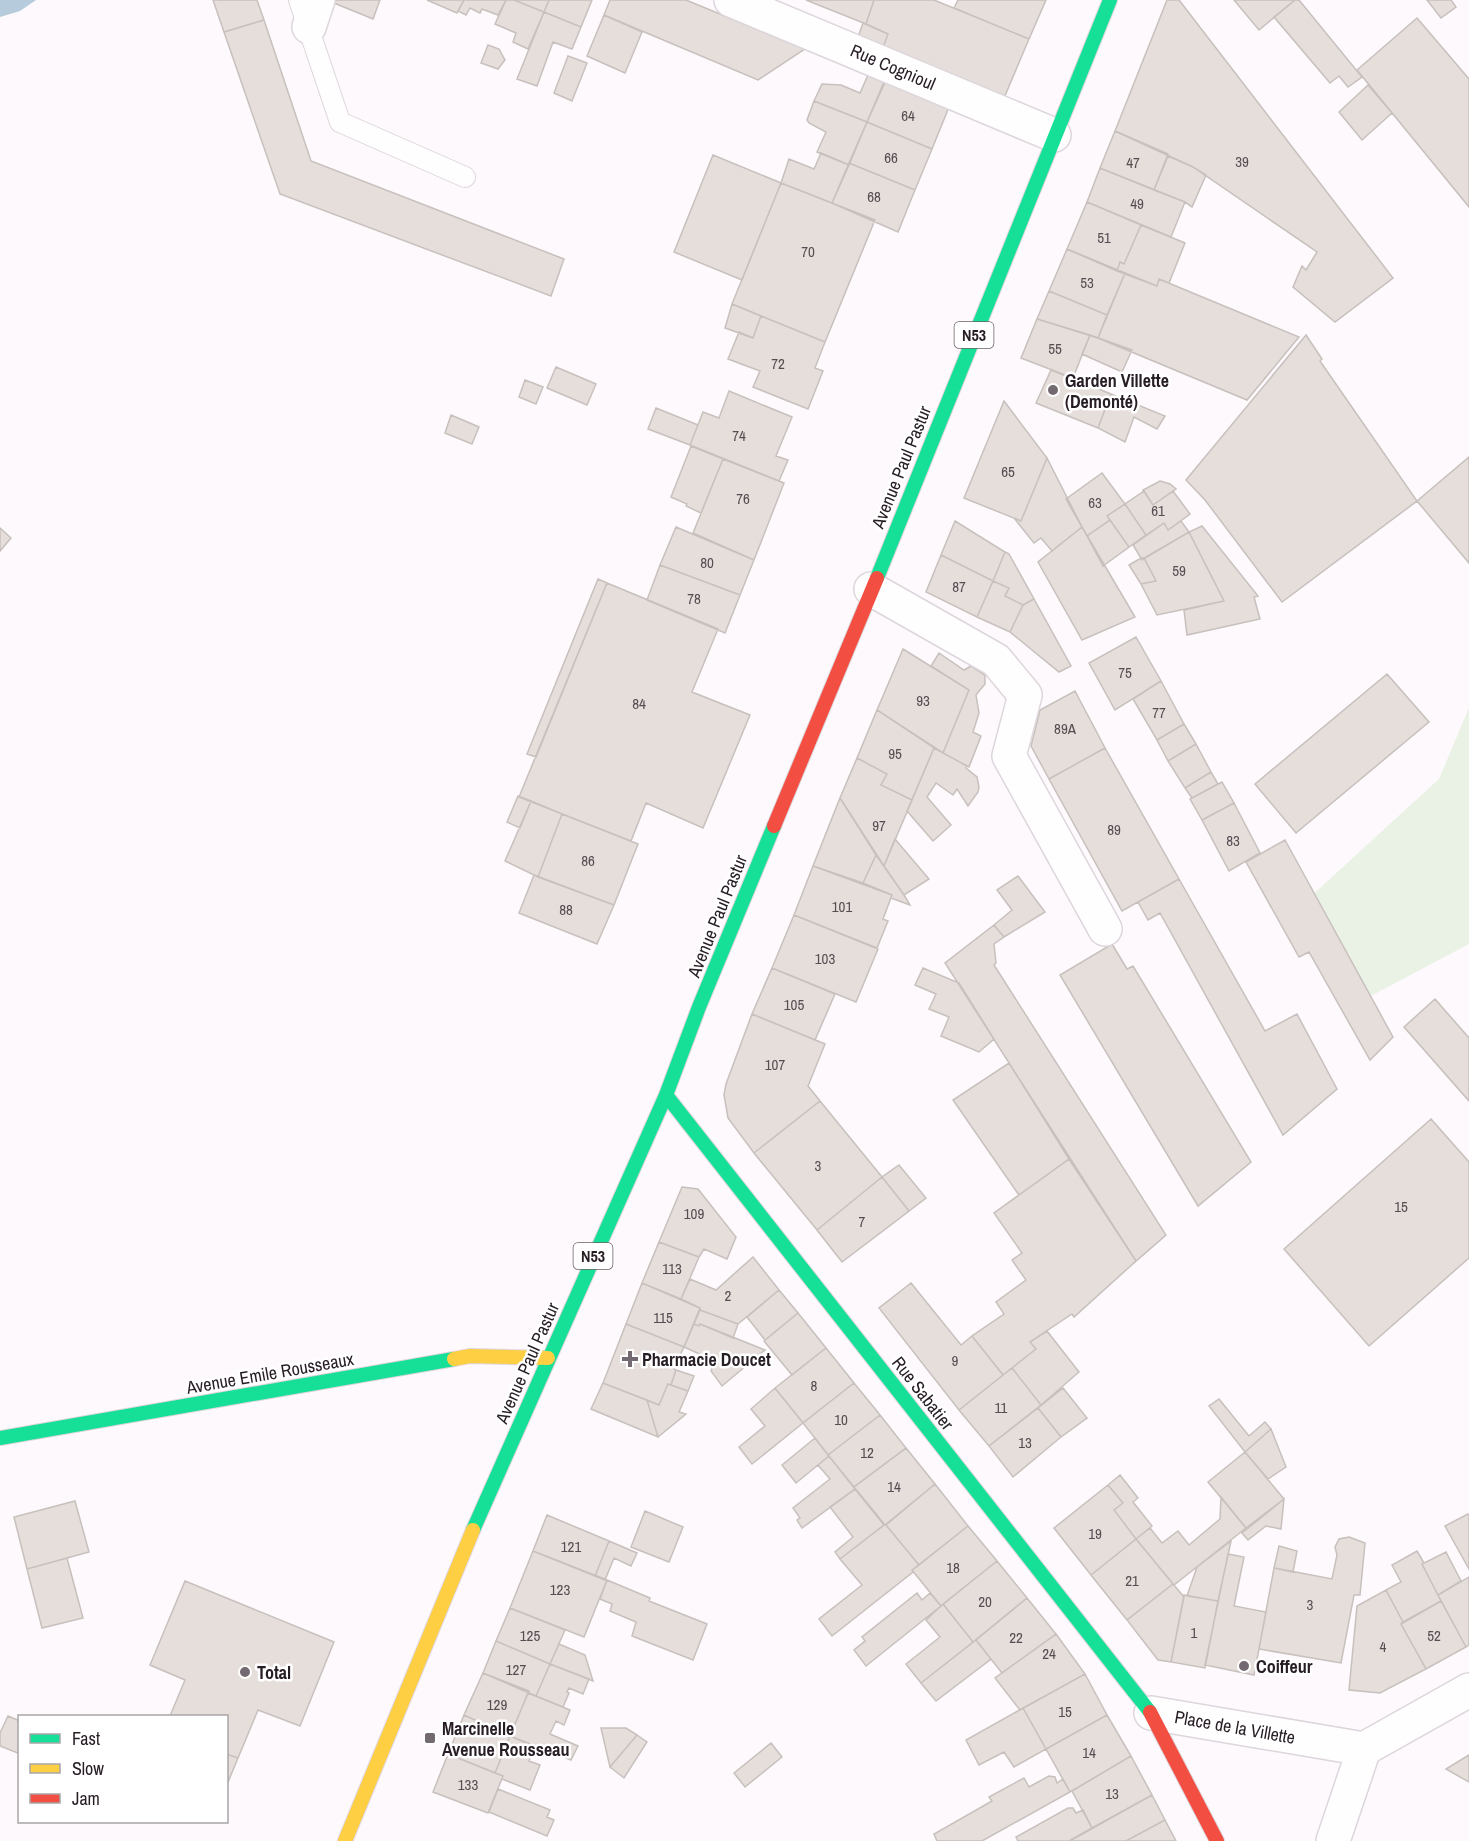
<svg xmlns="http://www.w3.org/2000/svg" width="1469" height="1841" font-family="'Archivo Narrow',sans-serif">
<rect width="100%" height="100%" fill="#fdf9fc"/>
<!-- green -->
<path fill="#e9f2e5" d="M1469 708V944L1367 998 1308 899 1439 779Z"/>
<!-- water -->
<path fill="#b6ccdc" d="M0 0H36L20 11 0 17Z"/>
<!-- building -->
<path fill="#e5dedb" stroke="#c7c0bd" stroke-width="1.5" d="M213 0H257L264 20 224 32Z
M335 0H380L373 19 334 3Z
M427 0H464L457 13Z
M464 0H506L498 15 482 9 480 13 470 8 466 15 458 11Z
M506 0H514L544 12 528 49 513 42 516 33 495 24Z
M514 0H549L544 12Z
M549 0H592L581 27 544 12Z
M610 0H686L805 49 758 80 604 15Z
M806 0H874L866 24Z
M874 0H934L1029 39 1004 98 882 50 888 34 866 24Z
M958 0H1046L1029 39 954 8Z
M1167 0H1179L1393 278 1335 322 1293 287 1302 266 1306 270 1317 252 1193 167 1115 131Z
M1234 0H1295L1259 30Z
M1295 0H1299L1362 77 1348 87 1339 76 1330 83 1274 17Z
M1427 0H1451L1456 7 1441 18Z
M544 12 581 27 572 49 553 42 537 86 517 79Z
M604 15 642 32 625 73 587 56Z
M1417 18 1469 79V207L1357 70Z
M264 20 311 161 564 259 551 296 280 194 224 32Z
M863 23 888 34 882 50 857 40Z
M488 45 499 49 505 60 498 69 481 63Z
M568 56 587 63 572 101 554 93Z
M868 75 884 82 867 122 814 101 822 84 841 85 860 93Z
M886 80 949 107 932 149 867 122Z
M1368 85 1392 113 1362 140 1339 112Z
M814 101 867 122 849 165 817 152 826 132 809 123 807 120Z
M867 122 932 149 915 190 849 163Z
M1115 131 1168 154 1154 190 1100 168Z
M821 153 849 165 832 203 781 183 789 159 814 169Z
M713 155 781 183 742 280 674 252Z
M1168 156 1193 167 1206 175 1192 207 1185 202 1154 190Z
M849 163 915 190 898 232 832 203Z
M1100 168 1185 202 1171 237 1087 202Z
M781 183 875 220 825 342 732 304Z
M1087 202 1141 225 1124 264 1120 262 1117 271 1067 249Z
M1141 225 1185 243 1169 283 1159 279 1157 286 1117 271 1120 262 1124 264Z
M1067 249 1125 273 1107 315 1049 291Z
M1125 273 1157 286 1159 279 1299 337 1247 400 1098 338Z
M1049 291 1107 315 1098 338 1037 319Z
M732 304 761 316 753 338 725 328Z
M761 316 825 342 815 368 823 371 808 409 753 387 760 371 728 359 739 332 753 338Z
M1037 319 1090 335 1073 378 1021 358Z
M1090 335 1132 350 1122 372 1082 354Z
M1306 335 1322 359 1320 361 1417 501 1282 602 1205 500 1186 480Z
M556 367 596 384 587 405 547 388Z
M1051 370 1111 394 1098 428 1036 403Z
M525 380 543 387 536 404 519 397Z
M729 391 792 417 776 456 788 460 779 481 690 445 703 412 719 418Z
M1111 394 1165 416 1157 429 1134 417 1125 442 1098 428Z
M1004 401 1047 458 1021 521 964 498Z
M656 408 698 425 690 445 648 429Z
M451 415 479 427 472 444 445 433Z
M691 446 723 459 701 513 686 506 687 504 671 497Z
M1469 457V563L1417 501Z
M1047 458 1082 527 1052 551 1041 538 1034 543 1014 518 1021 521Z
M723 459 784 483 754 560 693 533Z
M1102 473 1125 504 1107 516 1110 520 1087 536 1066 499Z
M1160 481 1170 484 1176 489 1153 505 1143 490Z
M1144 491 1153 505 1173 491 1190 514 1168 530 1164 523 1146 535 1125 504Z
M1125 504 1146 535 1129 547 1107 516Z
M1110 520 1129 547 1103 566 1087 536Z
M955 521 1005 552 993 581 941 555Z
M1181 521 1189 532 1142 560 1133 545 1164 523 1168 530Z
M1202 526 1258 596 1254 597 1260 619 1187 635 1184 610 1224 601 1189 532Z
M676 527 754 560 740 595 660 565Z
M1082 527 1135 617 1082 640 1038 562Z
M0 528 11 538 0 551Z
M1189 532 1224 601 1157 615 1141 584 1156 581 1144 558Z
M1005 552 1009 554 1034 599 1023 605 1005 596 1009 588 993 581Z
M941 555 993 581 977 617 926 592Z
M1141 558H1144L1156 581 1141 584 1129 565Z
M660 565 740 595 725 633 647 600Z
M598 579 607 583 536 757 527 754Z
M993 581 1009 588 1005 596 1023 605 1010 632 977 617Z
M607 583 718 629 692 692 750 715 703 828 646 803 631 841 519 797Z
M1034 599 1071 666 1059 672 1010 632 1023 605Z
M1136 637 1161 681 1115 710 1089 663Z
M903 649 969 690 943 753 877 710Z
M939 653 964 670 971 666 985 675V684L976 695 979 713 973 732 981 736 969 767 943 753 969 690 931 666Z
M1387 674 1429 722 1296 833 1255 784Z
M1161 681 1184 724 1157 740 1133 699Z
M1075 691 1105 748 1049 779 1031 746 1040 710Z
M877 710 934 748 912 800 881 785 887 774 857 758Z
M1184 724 1196 744 1168 761 1157 740Z
M1196 744 1211 772 1185 788 1168 761Z
M934 748 967 766 966 768 977 777 979 787 978 792 968 806 957 789 953 795 936 783 927 797 951 825 933 841 907 811Z
M1105 748 1179 879 1122 911 1049 779Z
M857 758 887 774 881 785 912 800 884 866 840 798Z
M1211 772 1218 784 1192 798 1185 788Z
M1222 782 1234 803 1202 820 1190 799Z
M518 796 531 801 520 828 507 822Z
M840 798 876 855 863 883 813 866Z
M531 801 562 814 538 877 505 861Z
M1234 803 1260 853 1229 871 1202 820Z
M562 814 638 844 614 905 538 877Z
M895 839 929 879 904 895 884 866Z
M1285 840 1393 1037 1370 1060 1309 952 1299 957 1246 862Z
M876 855 904 895 910 905 891 898 892 895 863 883Z
M813 866 892 895 883 919 888 921 877 948 794 915Z
M534 875 614 905 597 944 519 913Z
M1018 876 1045 912 1004 937 994 925 1012 910 997 890Z
M1179 879 1265 1031 1297 1014 1337 1089 1283 1135 1160 913 1148 920 1138 902Z
M794 915 878 949 856 1002 772 968Z
M994 925 1004 937 994 944 996 963 994 965 1166 1235 1136 1261 945 963Z
M1112 944 1127 969 1133 966 1251 1162 1198 1206 1060 975Z
M772 968 835 994 815 1040 752 1014Z
M923 968 959 983 994 1039 979 1052 941 1036 949 1017 929 1009 936 994 915 985Z
M1435 999 1469 1038V1101L1404 1027Z
M752 1014 825 1044 808 1086 820 1101 754 1153 728 1118 724 1095 726 1084Z
M1009 1063 1069 1159 1019 1195 953 1100Z
M820 1101 882 1177 817 1230 754 1153Z
M1431 1119 1469 1162V1258L1369 1346 1284 1249Z
M1069 1159 1136 1261 1074 1317 1072 1314 1030 1342 1036 1349 1003 1375 972 1336 1004 1314 996 1302 1026 1280 1012 1260 1022 1253 994 1213Z
M899 1165 926 1198 909 1211 882 1177Z
M882 1177 909 1211 842 1262 817 1230Z
M682 1187 698 1189 736 1237 727 1259 704 1249 699 1257 659 1242Z
M659 1242 699 1257 681 1299 642 1283Z
M753 1257 779 1290 738 1324 700 1310V1308L681 1299 690 1279 716 1290Z
M642 1283 700 1308 684 1347 626 1324Z
M911 1283 961 1345 972 1336 1003 1375 959 1410 879 1308Z
M779 1290 798 1313 765 1340 747 1317Z
M700 1310 738 1324 733 1338 700 1324 699 1326 694 1324Z
M798 1313 826 1348 792 1375 764 1341Z
M626 1324 684 1347 674 1369 676 1370 671 1385 668 1384 659 1405 603 1383Z
M694 1324 699 1326 700 1324 765 1350 722 1386 711 1371 715 1361 684 1347Z
M1047 1331 1079 1372 1041 1405 1012 1368 1036 1349 1030 1342Z
M826 1348 854 1383 803 1423 775 1388Z
M1012 1368 1041 1405 989 1446 959 1410Z
M676 1370 694 1376 688 1391 671 1385Z
M603 1383 647 1400 658 1437 591 1409Z
M854 1383 880 1415 828 1455 803 1423Z
M668 1384 688 1391 679 1412 686 1414 658 1437 647 1400 659 1405Z
M775 1388 803 1423 752 1464 739 1447 765 1426 751 1409Z
M1063 1388 1087 1418 1061 1437 1038 1408Z
M1219 1399 1249 1436 1265 1422 1271 1429 1245 1452 1209 1406Z
M1038 1408 1061 1437 1013 1477 989 1446Z
M880 1415 906 1448 854 1487 828 1455Z
M1271 1429 1286 1467 1268 1479 1245 1452Z
M815 1438 829 1456 796 1483 782 1465Z
M906 1448 935 1484 885 1525 854 1487Z
M1245 1452 1284 1499 1246 1528 1208 1482Z
M829 1456 855 1489 802 1528 797 1520 800 1518 793 1508 830 1479 818 1465Z
M1120 1475 1138 1498 1133 1502 1152 1526 1136 1539 1114 1510 1123 1503 1108 1485Z
M935 1484 968 1526 919 1565 886 1525Z
M1108 1485 1123 1503 1114 1510 1136 1539 1091 1575 1054 1528Z
M855 1489 884 1525 840 1559 835 1552 853 1537 830 1507Z
M1221 1497 1246 1528 1174 1585 1136 1539 1150 1528 1162 1543 1178 1531 1189 1545 1220 1519Z
M1284 1499 1281 1529 1266 1526 1248 1540 1242 1533Z
M75 1501 89 1552 27 1569 14 1517Z
M645 1511 683 1527 669 1562 631 1547Z
M1468 1514 1469 1515V1569L1445 1526Z
M547 1515 609 1541 595 1576 533 1551Z
M884 1525H886L919 1565 912 1570 913 1572 832 1636 819 1619 862 1585 840 1559Z
M968 1526 997 1561 941 1606 912 1570Z
M1349 1537 1365 1543 1360 1595H1354L1341 1663 1259 1649 1274 1568 1332 1579 1337 1555 1335 1547 1339 1539Z
M1136 1539 1173 1584 1127 1620 1091 1575Z
M609 1541 637 1553 631 1566 614 1558 605 1580 595 1576Z
M1231 1541 1218 1601 1187 1596 1197 1567Z
M1279 1546 1297 1551 1293 1572 1274 1568Z
M533 1551 607 1580 584 1637 510 1608Z
M1417 1551 1424 1563 1422 1564 1441 1601 1403 1622 1386 1590 1401 1582 1392 1565Z
M1446 1552 1461 1581 1438 1595 1422 1564Z
M1228 1554 1244 1557 1234 1606 1266 1612 1254 1675 1205 1665Z
M67 1558 83 1618 42 1628 27 1569Z
M997 1561 1027 1598 973 1642 943 1604Z
M1469 1577V1645L1466 1647 1438 1595Z
M607 1580 650 1598 649 1601 707 1624 693 1660 632 1636 636 1622 610 1611 612 1604 600 1599Z
M185 1581 334 1642 300 1726 258 1710 238 1758 226 1754V1716H170L185 1680 150 1665Z
M1173 1584 1184 1597 1171 1662 1158 1660 1127 1620Z
M1386 1590 1403 1622 1401 1624 1426 1669 1380 1693 1349 1690 1357 1606Z
M917 1593 922 1600 930 1593 941 1606 866 1666 854 1650 865 1641 862 1637Z
M1184 1595 1218 1601 1205 1668 1171 1662Z
M1027 1598 1056 1634 1002 1673 976 1640Z
M1441 1601 1466 1647 1426 1669 1401 1624Z
M943 1604 973 1642 921 1683 906 1664 940 1637 926 1620Z
M510 1608 565 1630 550 1664 496 1641Z
M1056 1634 1085 1674 1020 1710 995 1678Z
M976 1640 991 1659 936 1701 921 1683Z
M496 1641 550 1664 536 1696 483 1673Z
M559 1644 585 1655 593 1681 550 1664Z
M550 1664 589 1679 583 1694 569 1688 567 1692 569 1693 563 1707 536 1696Z
M483 1673 529 1691 510 1736 464 1715Z
M1085 1674 1107 1715 1046 1749 1023 1708Z
M528 1693 570 1710 564 1725 556 1721 550 1734 578 1746 571 1760 510 1736Z
M1023 1708 1046 1749 1014 1767 1004 1752 979 1765 966 1740Z
M464 1715 510 1736 495 1773 448 1754Z
M1107 1715 1131 1756 1070 1792 1046 1749Z
M8 1716 20 1721V1754L0 1746V1733Z
M601 1728H626L637 1735 610 1767Z
M637 1735 647 1742 624 1778 610 1767Z
M510 1736 535 1747 529 1761 540 1765 530 1790 502 1779 503 1776 495 1773Z
M771 1743 782 1757 745 1787 734 1773Z
M226 1754 238 1758 226 1787Z
M448 1754 503 1776 488 1813 433 1792Z
M1469 1755V1782L1446 1769Z
M1131 1756 1152 1795 1092 1828 1072 1791Z
M1049 1776 1055 1777 1057 1783 1063 1779 1070 1792 982 1841H937L934 1834 992 1801 989 1797 1024 1778 1029 1787Z
M498 1789 550 1810 547 1817 554 1820 547 1836 489 1812Z
M1152 1795 1165 1820 1126 1841H1070Z
M1068 1808H1073L1076 1813 1083 1810 1092 1828 1069 1841H1018L1016 1837Z
M1165 1820 1176 1841H1126Z"/>
<g fill="none" stroke-linecap="round" stroke-linejoin="round">
<!-- lane casing -->
<g stroke="#ddd6dc" stroke-width="22">
<path id="lane" d="M299 0 340 122 465 177"/>
</g>
<!-- street casing -->
<g stroke="#ddd6dc" stroke-width="36">
<path id="street" d="M731 0 1054 135
M309 27 318 0
M871 589 996 660 1025 695 1009 756 1105 929
M1151 1713 1364 1749 1333 1841
M1364 1749 1469 1690"/>
</g>
<!-- fast casing -->
<g stroke="#ddd6dc" stroke-width="16">
<path id="fast" d="M877 578 1110 0
M666 1095 1150 1712
M0 1438 454 1359
M473 1530 666 1095 699 1007 774 826"/>
</g>
<!-- slow casing -->
<g stroke="#ddd6dc" stroke-width="16">
<path id="slow" d="M454 1359 470 1356 548 1358
M345 1841 473 1530"/>
</g>
<!-- jam casing -->
<g stroke="#ddd6dc" stroke-width="16">
<path id="jam" d="M774 826 877 578
M1150 1712 1217 1841"/>
</g>
<!-- lane -->
<use href="#lane" stroke="#fffeff" stroke-width="20"/>
<!-- street -->
<use href="#street" stroke="#fffeff" stroke-width="33"/>
<!-- fast -->
<use href="#fast" stroke="#16e098" stroke-width="14"/>
<!-- slow -->
<use href="#slow" stroke="#ffcf43" stroke-width="14"/>
<!-- jam -->
<use href="#jam" stroke="#f24e42" stroke-width="14"/>
</g>
<!-- markers -->
<g fill="#726a70" stroke="#fff" stroke-width="2">
<circle cx="1053" cy="390" r="6"/>
<path d="M627 1350h6v6h6v6h-6v6h-6v-6h-6v-6h6z"/>
<circle cx="1244" cy="1666" r="6"/>
<circle cx="245" cy="1672" r="6"/>
<rect x="424" y="1732" width="12" height="12" rx="3"/>
</g>
<g text-anchor="middle" dominant-baseline="central" stroke-width="5" stroke-linejoin="round" paint-order="stroke">
<!-- number labels -->
<g font-size="15" fill="#564d52">
<text x="908" y="115">64</text>
<text x="891" y="157">66</text>
<text x="1242" y="161">39</text>
<text x="1133" y="162">47</text>
<text x="874" y="196">68</text>
<text x="1137" y="203">49</text>
<text x="1104" y="237">51</text>
<text x="808" y="251">70</text>
<text x="1087" y="282">53</text>
<text x="1055" y="348">55</text>
<text x="778" y="363">72</text>
<text x="739" y="435">74</text>
<text x="1008" y="471">65</text>
<text x="743" y="498">76</text>
<text x="1095" y="502">63</text>
<text x="1158" y="510">61</text>
<text x="707" y="562">80</text>
<text x="1179" y="570">59</text>
<text x="959" y="586">87</text>
<text x="694" y="598">78</text>
<text x="1125" y="672">75</text>
<text x="923" y="700">93</text>
<text x="639" y="703">84</text>
<text x="1159" y="712">77</text>
<text x="1065" y="728">89A</text>
<text x="895" y="753">95</text>
<text x="879" y="825">97</text>
<text x="1114" y="829">89</text>
<text x="1233" y="840">83</text>
<text x="588" y="860">86</text>
<text x="842" y="906">101</text>
<text x="566" y="909">88</text>
<text x="825" y="958">103</text>
<text x="794" y="1004">105</text>
<text x="775" y="1064">107</text>
<text x="818" y="1165">3</text>
<text x="1401" y="1206">15</text>
<text x="694" y="1213">109</text>
<text x="862" y="1221">7</text>
<text x="672" y="1268">113</text>
<text x="728" y="1295">2</text>
<text x="663" y="1317">115</text>
<text x="955" y="1360">9</text>
<text x="814" y="1385">8</text>
<text x="1001" y="1407">11</text>
<text x="841" y="1419">10</text>
<text x="1025" y="1442">13</text>
<text x="867" y="1452">12</text>
<text x="894" y="1486">14</text>
<text x="1095" y="1533">19</text>
<text x="571" y="1546">121</text>
<text x="953" y="1567">18</text>
<text x="1132" y="1580">21</text>
<text x="560" y="1589">123</text>
<text x="985" y="1601">20</text>
<text x="1310" y="1604">3</text>
<text x="1194" y="1632">1</text>
<text x="530" y="1635">125</text>
<text x="1434" y="1635">52</text>
<text x="1016" y="1637">22</text>
<text x="1383" y="1646">4</text>
<text x="1049" y="1653">24</text>
<text x="516" y="1669">127</text>
<text x="497" y="1704">129</text>
<text x="1065" y="1711">15</text>
<text x="1089" y="1752">14</text>
<text x="468" y="1784">133</text>
<text x="1112" y="1793">13</text>
</g>
<!-- shield labels -->
<g fill="#fff" stroke="#686166" stroke-width="1.5">
<rect x="954.5" y="322" width="39" height="26" rx="4.5"/>
<rect x="573.5" y="1243" width="39" height="26" rx="4.5"/>
</g>
<g font-size="16" font-weight="bold" fill="#271d25">
<text x="974" y="335">N53</text>
<text x="593" y="1256">N53</text>
</g>
<!-- street labels -->
<g font-size="18" fill="#271d25" stroke="#fff">
<text transform="translate(893 67) rotate(23)">Rue Cognioul</text>
<text transform="translate(901 467) rotate(-68)">Avenue Paul Pastur</text>
<text transform="translate(717 916) rotate(-68)">Avenue Paul Pastur</text>
<text transform="translate(527 1363) rotate(-66)">Avenue Paul Pastur</text>
<text transform="translate(270 1373) rotate(-10)">Avenue Emile Rousseaux</text>
<text transform="translate(923 1393) rotate(52)">Rue Sabatier</text>
<text transform="translate(1235 1727) rotate(10)">Place de la Villette</text>
</g>
<!-- poi labels -->
<g font-size="18" font-weight="bold" fill="#271d25" stroke="#fff" text-anchor="start">
<text x="1065" y="380">Garden Villette<tspan x="1065" dy="21">(Demonté)</tspan></text>
<text x="642" y="1359">Pharmacie Doucet</text>
<text x="1256" y="1666">Coiffeur</text>
<text x="257" y="1672">Total</text>
<text x="442" y="1728">Marcinelle<tspan x="442" dy="21">Avenue Rousseau</tspan></text>
</g>
</g>
<!-- legend -->
<rect x="18" y="1715" width="210" height="108" fill="#ffffff" stroke="#a9a5a8" stroke-width="1.5"/>
<rect x="30" y="1734" width="30" height="9" fill="#16e098" stroke="#a9a5a8" stroke-width="1.5"/>
<text x="72" y="1745" font-size="18" fill="#271d25">Fast</text>
<rect x="30" y="1764" width="30" height="9" fill="#ffcf43" stroke="#a9a5a8" stroke-width="1.5"/>
<text x="72" y="1775" font-size="18" fill="#271d25">Slow</text>
<rect x="30" y="1794" width="30" height="9" fill="#f24e42" stroke="#a9a5a8" stroke-width="1.5"/>
<text x="72" y="1805" font-size="18" fill="#271d25">Jam</text>
</svg>
